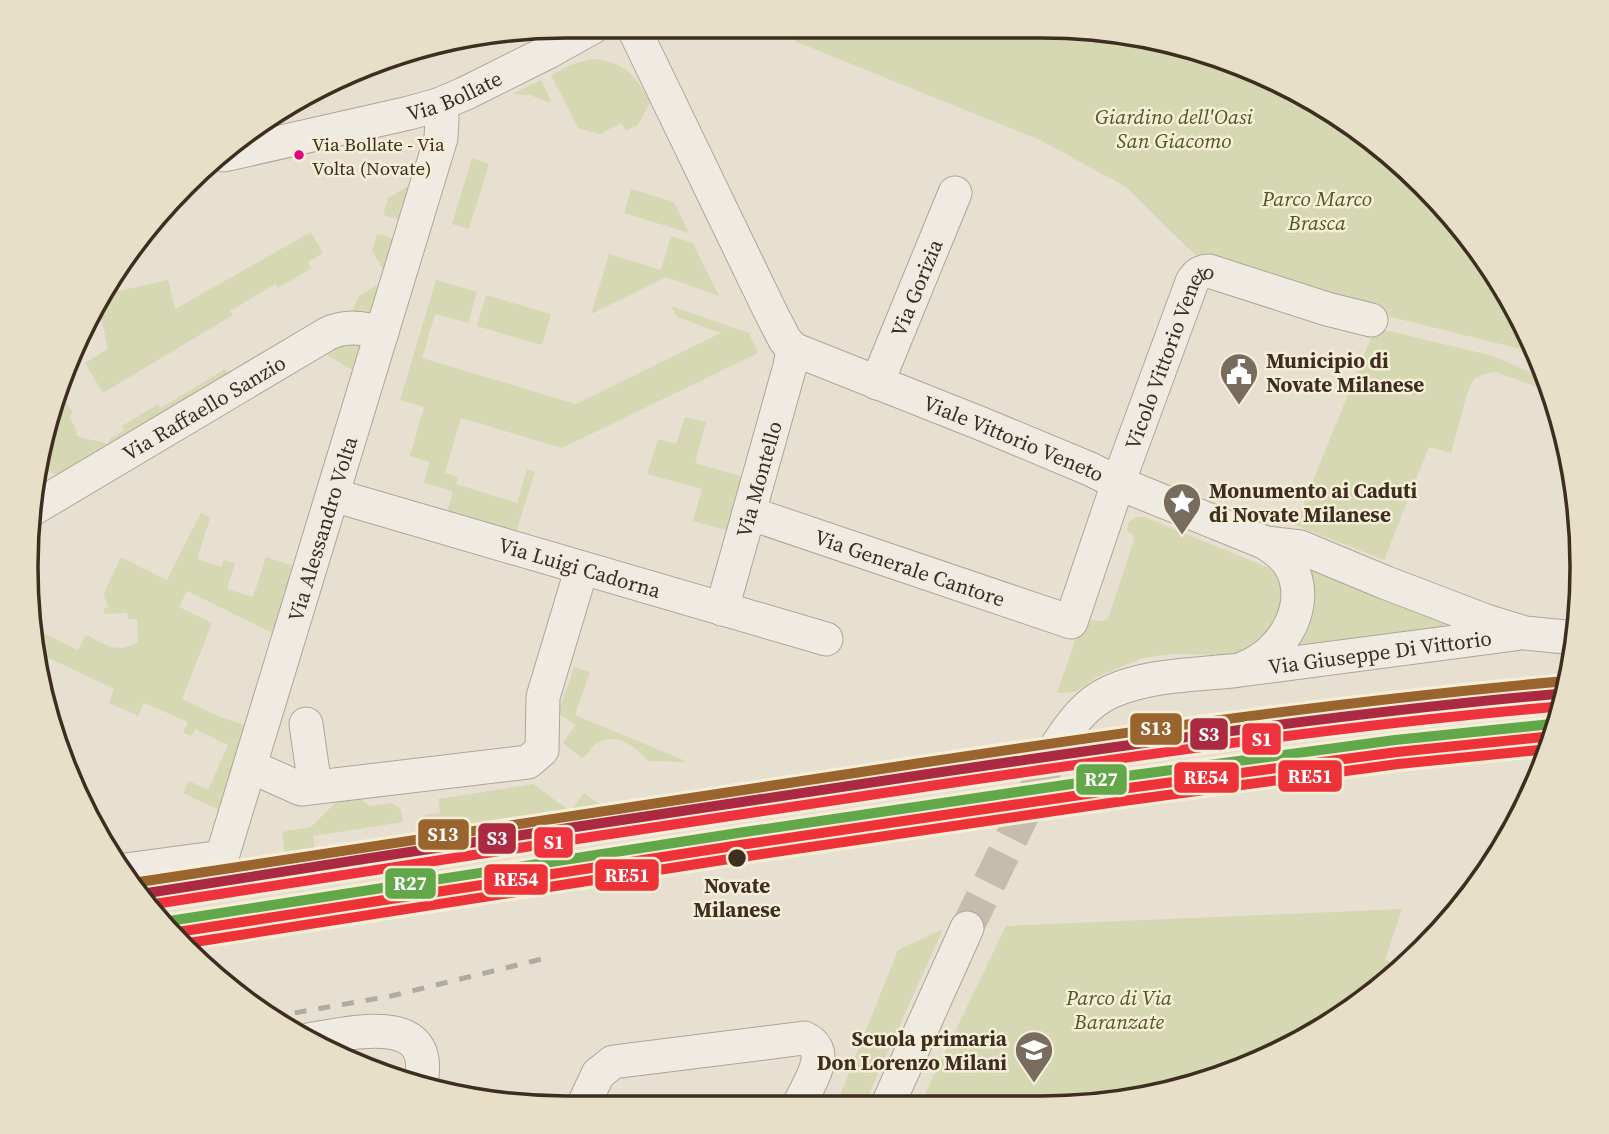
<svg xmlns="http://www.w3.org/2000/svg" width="1609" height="1134" font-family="'Source Serif 4',serif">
<rect width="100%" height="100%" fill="#e7e0d1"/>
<!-- green -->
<path fill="#d6d7b3" d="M795 30 1148 37 1313 99 1448 210 1510 296 1526 332 1521 349 1330 302 1206 262 1190 250 1126 187 1040 140 797 42 793 36Z
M590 59C623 60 636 75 650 103L638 125 626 131 621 123 600 134 578 128 551 75 571 65Z
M541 80 551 101 550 103 530 95 512 94Z
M472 158 489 164 469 229 452 224Z
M415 182 404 221 383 215 388 198Z
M631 189 674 202 689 233 624 213Z
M311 232 323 253 308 262 312 268 278 288 275 284 230 311 233 315 103 393 85 363 108 349 99 309 109 293 168 280 175 309Z
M377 234 399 240 388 277 372 251Z
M671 236 693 243 719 296 666 277 591 314 609 254 661 270Z
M387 279 375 307 367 315 345 316 353 309 359 296Z
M436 280 477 292 468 323 435 314 422 358 576 404 721 333 677 317 671 306 749 333 758 353 562 448 461 418 445 473 458 477 456 484 517 503 527 469 535 472 516 532 447 512 453 491 424 483 430 462 410 456 424 407 400 400Z
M486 295 551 314 542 345 477 326Z
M1376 328 1493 356 1548 380 1554 393 1496 372 1484 374 1474 379 1467 394 1451 453 1429 447 1384 560 1295 525 1373 333Z
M363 339 359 374 317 349Z
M225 369 229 377 64 476 48 472 42 454 54 409 66 402 73 413 69 416 77 431 76 436 108 444 110 439 124 430 122 426 158 404 161 408Z
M685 417 706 422 695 463 741 476 727 530 693 521 702 489 647 474 658 439 676 444Z
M201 513 210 518 197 559 222 567 224 560 235 563 227 589 253 597 266 557 297 567 276 635 187 591 179 607 212 623 182 699 220 717 248 726 221 811 183 793 189 781 208 790 228 745 195 729 191 736 183 733 188 722 144 703 138 716 109 703 114 689 36 652 35 629 78 650 86 635C107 645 115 654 138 642L137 619H128L127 613 104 614V608L109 607 103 595 121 557 167 580Z
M1137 517H1145L1276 571 1283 588 1278 619 1259 643 1241 652 1230 655 1172 654 1143 658 1097 677 1076 692 1057 693 1077 635 1089 620 1103 621 1108 619 1134 540V536L1128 532 1127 529 1129 522Z
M1304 561 1487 629 1293 646Z
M574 667 590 672 575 715 688 762 648 761C636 746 618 733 598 742 591 746 589 754 582 758L563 743 575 725 558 713Z
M533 784 570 811 584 793 610 811 410 841 425 815 440 813 438 799Z
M348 790 370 806 392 803 401 809 403 822 313 836 316 856 286 860 282 832 311 827Z
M1402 909 1385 960 1403 968 1399 973 1281 1052 1113 1103 920 1104 1006 926Z
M943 929 864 1105H836L898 950Z"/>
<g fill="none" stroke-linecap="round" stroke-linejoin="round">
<!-- minor-tunnel -->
<path stroke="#c5bcae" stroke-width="33" stroke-dasharray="33 17" stroke-linecap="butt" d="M967 928 1058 744"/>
<!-- minor casing -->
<g stroke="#ada599" stroke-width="35">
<g id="minor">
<path id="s1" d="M633 27 771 313 785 340 793 349 982 424 1090 469 1118 483 1266 543 1300 547 1384 582 1486 621 1525 633 1576 638"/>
<path id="s2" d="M224 155 409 113 438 105 466 93 548 52 593 27"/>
<path id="s3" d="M877 383 955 193"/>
<path id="s4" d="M333 495 826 639"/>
<path id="s5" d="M31 510 327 334C345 325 363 328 382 332"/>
<path id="s6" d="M749 513 1071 622 1118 483 1192 282C1196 275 1201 271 1209 271L1327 309 1371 320"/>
<path id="s7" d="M722 609 790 366 793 349"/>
<path d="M1246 667C1284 652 1312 604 1290 565 1284 555 1274 549 1266 543"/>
<path d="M306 724 315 787"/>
<path id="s8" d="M1058 744C1071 724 1086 703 1110 692 1150 674 1197 675 1240 670 1332 658 1424 646 1515 634"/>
<path d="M263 772 301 789 528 762 542 750 543 697 577 584"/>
<path id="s9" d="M125 870 222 857 441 138 442 118 438 105"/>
<path d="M308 1040C351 1033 439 1010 420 1086"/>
<path d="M888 1104 967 928"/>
<path d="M583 1106 598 1074 613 1062 804 1038C834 1051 808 1084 799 1105"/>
</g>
</g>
<!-- minor -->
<use href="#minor" stroke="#efebe3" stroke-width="33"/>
<!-- rail -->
<path stroke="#afaaa2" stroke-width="5" stroke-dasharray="12 12" stroke-linecap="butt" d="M271 1017 391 996 550 957"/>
<!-- rail-1 casing -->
<g stroke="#f7eed8" stroke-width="16">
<path id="rail-1" d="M141 894C403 852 665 813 928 774 1140 743 1353 712 1567 693"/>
</g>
<!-- rail-2 casing -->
<g stroke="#f7eed8" stroke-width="16">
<path id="rail-2" d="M148 905C409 864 669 825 930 786 1141 755 1352 724 1565 706"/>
</g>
<!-- rail-3 casing -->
<g stroke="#f7eed8" stroke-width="16">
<path id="rail-3" d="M139 882C401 840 664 801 927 762 1139 730 1352 700 1566 681"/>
</g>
<!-- rail-4 casing -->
<g stroke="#f7eed8" stroke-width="16">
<path id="rail-4" d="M171 933 740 845 1121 789 1397 752 1553 736"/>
</g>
<!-- rail-5 casing -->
<g stroke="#f7eed8" stroke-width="16">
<path id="rail-5" d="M182 944 742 857 1123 801 1398 764 1549 749"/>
</g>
<!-- rail-6 casing -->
<g stroke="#f7eed8" stroke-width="16">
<path id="rail-6" d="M169 921 738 833 1119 777 1395 740 1552 724"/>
</g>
<!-- rail-1 -->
<use href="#rail-1" stroke="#ab2a42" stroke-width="10"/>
<!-- rail-2 -->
<use href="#rail-2" stroke="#ee333e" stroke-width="10"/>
<!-- rail-3 -->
<use href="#rail-3" stroke="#99642e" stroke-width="10"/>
<!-- rail-4 -->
<use href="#rail-4" stroke="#ee3338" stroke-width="10"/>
<!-- rail-5 -->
<use href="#rail-5" stroke="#ee3338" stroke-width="10"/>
<!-- rail-6 -->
<use href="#rail-6" stroke="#62a84a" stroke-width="10"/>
</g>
<!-- icons -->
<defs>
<g id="civic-pin" transform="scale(2.0125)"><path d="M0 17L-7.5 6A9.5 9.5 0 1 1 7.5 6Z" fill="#786c5e" stroke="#f7eed8"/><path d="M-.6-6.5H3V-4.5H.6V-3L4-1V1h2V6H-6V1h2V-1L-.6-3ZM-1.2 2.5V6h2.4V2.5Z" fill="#fff"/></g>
<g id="sight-pin" transform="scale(2.0125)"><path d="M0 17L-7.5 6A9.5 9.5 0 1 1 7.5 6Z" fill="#786c5e" stroke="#f7eed8"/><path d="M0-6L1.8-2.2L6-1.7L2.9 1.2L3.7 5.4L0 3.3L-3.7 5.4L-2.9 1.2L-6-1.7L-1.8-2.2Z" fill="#fff"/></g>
<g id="school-pin" transform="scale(2.0125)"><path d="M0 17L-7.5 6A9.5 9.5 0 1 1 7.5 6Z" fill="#786c5e" stroke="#f7eed8"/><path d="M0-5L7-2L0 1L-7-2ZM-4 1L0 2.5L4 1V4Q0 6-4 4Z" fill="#fff"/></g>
</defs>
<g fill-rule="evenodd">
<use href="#civic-pin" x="1239" y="372"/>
<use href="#sight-pin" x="1182" y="502"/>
<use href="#school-pin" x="1034" y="1050"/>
</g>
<!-- markers -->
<circle fill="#e5007d" stroke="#f7eed8" stroke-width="2.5" cx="299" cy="155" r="6"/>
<circle fill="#3d2e20" stroke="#f7eed8" stroke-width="2.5" cx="737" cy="858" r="10"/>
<g text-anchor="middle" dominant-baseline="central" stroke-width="5" stroke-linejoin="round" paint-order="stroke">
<!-- bus labels -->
<g font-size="19" fill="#3d2e20" stroke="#f7eed8" text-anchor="start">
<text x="312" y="144">Via Bollate - Via<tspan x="312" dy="24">Volta (Novate)</tspan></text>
</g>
<!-- street labels -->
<g font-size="21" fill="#3d2e20" stroke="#f7eed8">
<text stroke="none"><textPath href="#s2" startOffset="238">Via Bollate</textPath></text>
<text stroke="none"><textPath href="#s3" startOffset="103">Via Gorizia</textPath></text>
<text stroke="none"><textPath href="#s6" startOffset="626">Vicolo Vittorio Veneto</textPath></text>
<text stroke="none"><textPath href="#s5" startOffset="201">Via Raffaello Sanzio</textPath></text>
<text stroke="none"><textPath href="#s1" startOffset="598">Viale Vittorio Veneto</textPath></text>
<text stroke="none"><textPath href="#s7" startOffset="135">Via Montello</textPath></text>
<text stroke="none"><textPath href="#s9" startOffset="441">Via Alessandro Volta</textPath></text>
<text stroke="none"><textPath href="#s4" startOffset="257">Via Luigi Cadorna</textPath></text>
<text stroke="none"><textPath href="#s6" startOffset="170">Via Generale Cantore</textPath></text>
<text stroke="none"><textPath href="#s8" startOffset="348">Via Giuseppe Di Vittorio</textPath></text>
</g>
<!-- park labels -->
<g font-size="21" font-style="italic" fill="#4d5a26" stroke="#f7eed8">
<text x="1174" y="116">Giardino dell'Oasi<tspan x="1174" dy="24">San Giacomo</tspan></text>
<text x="1317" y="198">Parco Marco<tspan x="1317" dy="24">Brasca</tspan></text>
<text x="1119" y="997">Parco di Via<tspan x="1119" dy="24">Baranzate</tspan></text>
</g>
<!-- poi labels -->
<g font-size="21" font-weight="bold" fill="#3d2e20" stroke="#f7eed8" text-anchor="start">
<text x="1266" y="360">Municipio di<tspan x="1266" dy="24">Novate Milanese</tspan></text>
<text x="1209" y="490">Monumento ai Caduti<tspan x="1209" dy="24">di Novate Milanese</tspan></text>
<text x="1007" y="1038" text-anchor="end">Scuola primaria<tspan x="1007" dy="24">Don Lorenzo Milani</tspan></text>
</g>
<!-- stop labels -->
<g font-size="21" font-weight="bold" fill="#3d2e20" stroke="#f7eed8">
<text x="737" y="885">Novate<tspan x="737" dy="24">Milanese</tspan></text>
</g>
</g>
<!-- crop -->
<path d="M0 0H1609V1134H0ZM566 38H1042A528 528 0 0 1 1570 566V568A528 528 0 0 1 1042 1096H566A528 528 0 0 1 38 568V566A528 528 0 0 1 566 38Z" fill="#e8dfc9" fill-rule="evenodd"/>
<path fill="none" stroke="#3d2e20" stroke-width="3.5" d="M566 38H1042A528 528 0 0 1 1570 566V568A528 528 0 0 1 1042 1096H566A528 528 0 0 1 38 568V566A528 528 0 0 1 566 38Z"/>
<g stroke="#f7eed8" stroke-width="2.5">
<rect x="1129" y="712" width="54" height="34" rx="7" fill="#99642e"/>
<rect x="1189" y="717" width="40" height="34" rx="7" fill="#ab2a42"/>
<rect x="1241" y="722" width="41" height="34" rx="7" fill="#ee333e"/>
<rect x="1277" y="759" width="66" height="34" rx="7" fill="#ee3338"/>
<rect x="1173" y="761" width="67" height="33" rx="7" fill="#ee3338"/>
<rect x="1075" y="763" width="53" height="33" rx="7" fill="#62a84a"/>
<rect x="417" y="818" width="53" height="33" rx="7" fill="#99642e"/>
<rect x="477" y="822" width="40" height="33" rx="7" fill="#ab2a42"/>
<rect x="533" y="826" width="41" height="33" rx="7" fill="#ee333e"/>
<rect x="594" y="858" width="66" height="34" rx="7" fill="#ee3338"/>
<rect x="483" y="863" width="66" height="33" rx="7" fill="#ee3338"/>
<rect x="384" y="867" width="53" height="33" rx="7" fill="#62a84a"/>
</g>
<g font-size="19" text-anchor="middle" font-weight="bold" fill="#fff">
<text x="1156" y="735">S13</text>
<text x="1209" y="741">S3</text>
<text x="1262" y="746">S1</text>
<text x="1310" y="783">RE51</text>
<text x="1206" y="784">RE54</text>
<text x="1101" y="786">R27</text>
<text x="443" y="841">S13</text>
<text x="497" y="845">S3</text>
<text x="554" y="849">S1</text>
<text x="627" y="882">RE51</text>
<text x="516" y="886">RE54</text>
<text x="410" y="890">R27</text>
</g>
</svg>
